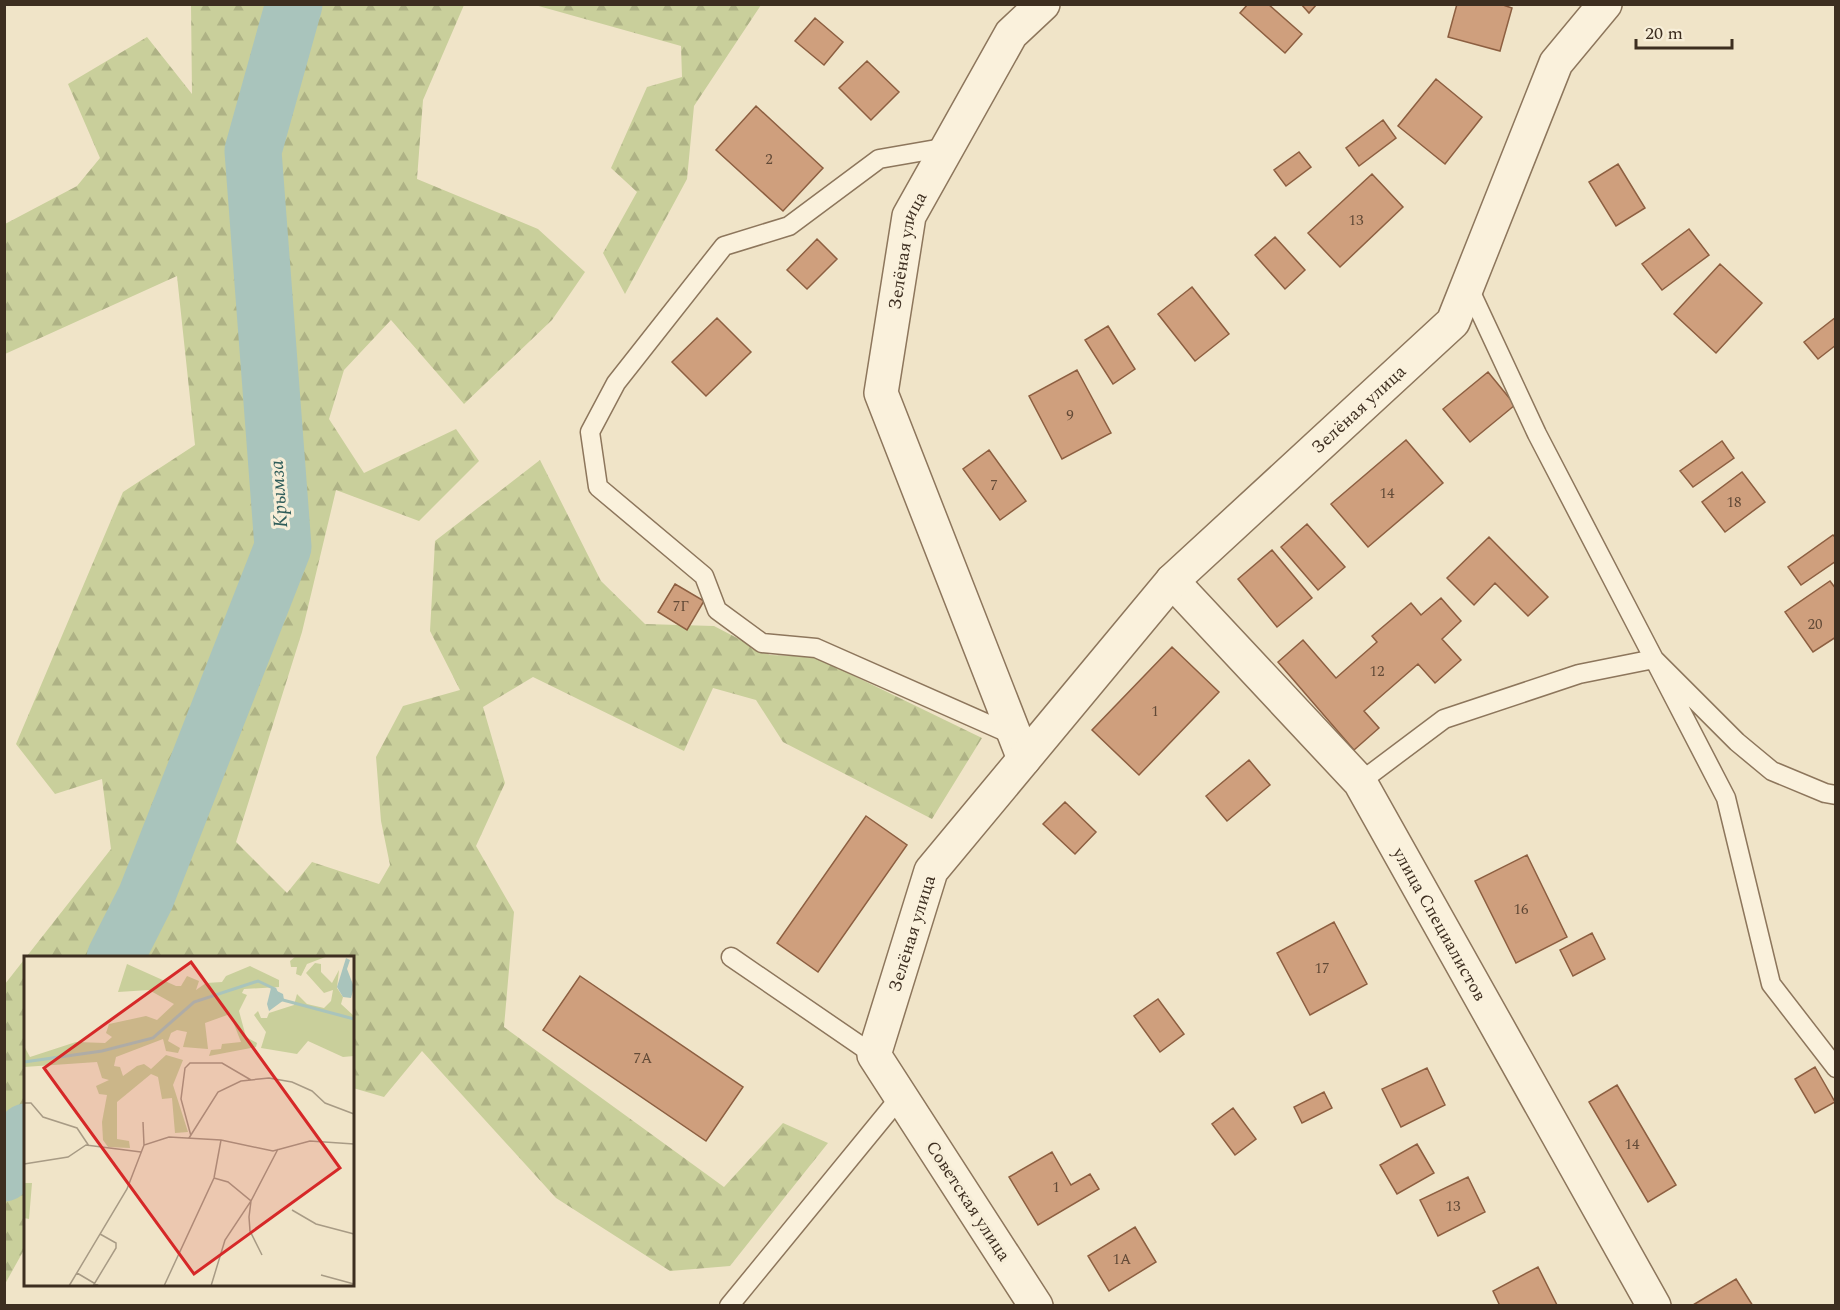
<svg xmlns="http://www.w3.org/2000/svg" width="1840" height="1310" font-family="Spectral,serif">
<defs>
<pattern id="forest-firs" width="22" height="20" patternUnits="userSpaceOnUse" patternTransform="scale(1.5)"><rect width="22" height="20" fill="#c9cf9b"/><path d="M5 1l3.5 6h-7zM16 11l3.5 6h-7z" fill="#aeb285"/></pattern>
</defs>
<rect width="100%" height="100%" fill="#f0e4c8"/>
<!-- forest -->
<path fill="url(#forest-firs)" d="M191 5H464L423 100 417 179 538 229 585 272 552 320 464 404 391 320 344 370 329 419 364 473 456 429 479 461 419 521 336 490 302 632 236 842 287 893 312 862 379 884 390 865 381 821 376 757 403 706 460 690 430 631 435 541 540 460 601 581 645 624 714 626 770 655 815 657 982 738 932 819 783 742 756 700 713 688 684 751 533 677 483 707 505 783 476 846 514 912 504 1027 724 1187 783 1123 828 1143 730 1266 670 1271 556 1198 422 1051 384 1097 353 1088 352 958H26L25 1248 5 1284V984L111 849 102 779 55 794 16 744 123 492 195 445 177 276 5 354V224L77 186 100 158 68 84 147 37 192 94Z
M535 5H761L694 106 687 179 625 294 603 253 637 192 611 168 647 87 682 77 681 46Z"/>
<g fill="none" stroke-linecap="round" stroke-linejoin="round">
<!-- river -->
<path stroke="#a9c4bc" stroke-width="57" d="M115 958 146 897 283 547 253 151 294 4
M4 1173 26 1132"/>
</g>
<!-- building -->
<path fill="#cf9f7d" stroke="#8d5f41" stroke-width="1.5" d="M1248 4H1268L1302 34 1285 53 1240 13Z
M1301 4H1317L1309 13Z
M1457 4H1500L1512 8 1500 51 1448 37Z
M815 18 843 42 824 65 795 41Z
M867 61 899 92 871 120 839 88Z
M1436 79 1482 117 1445 164 1398 126Z
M756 106 823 168 783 211 716 150Z
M1383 120 1396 138 1359 166 1346 148Z
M1299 152 1311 167 1286 186 1274 170Z
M1618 164 1645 208 1616 226 1589 182Z
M1372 174 1403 207 1340 267 1308 233Z
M1689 229 1709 255 1662 290 1642 264Z
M1275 237 1305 270 1285 289 1255 255Z
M817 239 837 259 807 289 787 270Z
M1720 264 1762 303 1716 353 1674 314Z
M1192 287 1229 334 1195 361 1158 314Z
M1836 317V345L1818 359 1804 342Z
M717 318 751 352 706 396 672 362Z
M1108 326 1135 369 1113 384 1085 340Z
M1077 370 1111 433 1062 459 1029 396Z
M1488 372 1515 405 1470 442 1443 409Z
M1406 440 1443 483 1368 547 1331 504Z
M1722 441 1734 458 1693 487 1680 471Z
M989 450 1026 501 1000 520 963 469Z
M1742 472 1765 502 1725 532 1702 502Z
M1307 524 1345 567 1318 590 1281 547Z
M1833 535 1836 538V561L1801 585 1788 567Z
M1489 537 1548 597 1528 616 1495 583 1474 605 1447 578Z
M1272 550 1312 598 1277 627 1238 579Z
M1830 581 1836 589V637L1813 652 1785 612Z
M675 584 704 601 687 630 658 612Z
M1441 598 1461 621 1442 639 1461 660 1435 683 1418 664 1364 711 1379 728 1354 750 1278 662 1303 640 1336 678 1377 642 1372 636 1411 603 1421 615Z
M1172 647 1219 692 1139 775 1092 730Z
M1249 760 1270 785 1227 821 1206 796Z
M1065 802 1096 832 1075 854 1043 824Z
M866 816 907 845 818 972 777 943Z
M1527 855 1567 937 1516 963 1475 881Z
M1334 922 1367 984 1310 1015 1277 953Z
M1592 933 1605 959 1573 976 1560 950Z
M580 976 743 1087 706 1141 543 1030Z
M1158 999 1184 1034 1160 1052 1134 1016Z
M1815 1067 1835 1102 1815 1113 1795 1079Z
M1427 1068 1445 1105 1401 1127 1382 1089Z
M1617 1085 1676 1185 1648 1202 1589 1102Z
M1324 1092 1332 1108 1302 1123 1294 1107Z
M1233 1108 1256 1139 1235 1155 1212 1124Z
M1417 1144 1434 1173 1397 1194 1380 1165Z
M1052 1152 1071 1185 1090 1174 1099 1189 1038 1225 1009 1177Z
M1468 1177 1485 1212 1438 1236 1420 1200Z
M1135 1227 1156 1262 1109 1291 1088 1256Z
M1538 1267 1557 1305 1500 1306 1493 1291Z
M1736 1279 1753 1306H1694L1693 1305Z"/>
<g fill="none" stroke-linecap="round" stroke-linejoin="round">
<!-- service casing -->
<g stroke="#8d765c" stroke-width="21">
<path id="service" d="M948 147 879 159 789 226 724 246 616 383 590 432 598 487 704 576 717 610 762 643 816 648 1015 736
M1468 286 1537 434 1654 659 1737 742 1772 771 1825 793 1836 795
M1360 782 1444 719 1579 674 1654 659 1726 798 1771 984 1836 1068
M731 957 874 1055
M729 1306 901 1096"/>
</g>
<!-- minor casing -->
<g stroke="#8d765c" stroke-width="36">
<g id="minor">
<path id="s1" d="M1172 581 1360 782 1654 1306"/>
<path id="s2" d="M1024 759 881 393 909 216 1011 34 1043 4"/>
<path id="s3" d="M1036 1306 874 1055 931 871 1172 581 1453 322 1556 63 1605 4"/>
</g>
</g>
<!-- service -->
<use href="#service" stroke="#faf1dc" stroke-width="18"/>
<!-- minor -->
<use href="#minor" stroke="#faf1dc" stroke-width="33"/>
</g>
<g text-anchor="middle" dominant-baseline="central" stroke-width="6" stroke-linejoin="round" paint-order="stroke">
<!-- number labels -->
<g font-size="15" fill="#624a37">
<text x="769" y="159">2</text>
<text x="1356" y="220">13</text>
<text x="1070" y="415">9</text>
<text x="994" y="485">7</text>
<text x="1387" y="493">14</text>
<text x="1734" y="502">18</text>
<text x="681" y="606">7Г</text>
<text x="1815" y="624">20</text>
<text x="1377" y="671">12</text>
<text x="1155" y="711">1</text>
<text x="1521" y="909">16</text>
<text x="1322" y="968">17</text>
<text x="643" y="1058">7А</text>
<text x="1632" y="1144">14</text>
<text x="1056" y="1187">1</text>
<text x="1453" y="1206">13</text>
<text x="1122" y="1259">1А</text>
</g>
<!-- street labels -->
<g font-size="18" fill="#3d2e20" stroke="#f7eed8">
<text stroke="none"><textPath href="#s2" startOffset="538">Зелёная улица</textPath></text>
<text stroke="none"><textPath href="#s3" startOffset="1122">Зелёная улица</textPath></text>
<text stroke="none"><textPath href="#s1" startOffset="438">улица Специалистов</textPath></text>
<text stroke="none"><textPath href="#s3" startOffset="426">Зелёная улица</textPath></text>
<text transform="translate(968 1201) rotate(57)">Советская улица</text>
</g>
<!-- water labels -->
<g font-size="20" font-style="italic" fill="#2f5d5a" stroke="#f7eed8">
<text transform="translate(279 494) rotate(-94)">Крымза</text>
</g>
</g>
<!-- overview -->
<g transform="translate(24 956)">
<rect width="330" height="330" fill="#f0e4c8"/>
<path d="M272 0H304L283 8 277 20 272 18 273 11H267L266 5ZM291 7 297 8V16L308 27 315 14 313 32 319 41 317 48 330 60V100L319 101 284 85 273 98 237 92 242 76 230 59 234 55 237 62H243L245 57 270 49 273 38 283 48 300 52 307 45 309 34 300 37 282 17ZM103 8 152 30H157L163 20 175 25 172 34 182 27 198 26 202 20 226 10 255 24V31L220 33 218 37 223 39 215 55 222 81 233 87 232 91 185 100 187 94 197 93 198 88 217 86 206 58 181 67 184 93 159 91 163 76 153 74 147 77 144 85 156 92 154 97 142 95 139 83 92 101 90 110 96 111 99 120 113 110 120 108 127 113 142 99 159 104 149 129 164 176 151 177 148 142 138 143 134 121 127 118 93 146V183L105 185 106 192 84 191 79 184 78 166 83 139 75 138 72 130 85 124 78 122 73 106 0 111V90L6 101 52 86 81 87 88 81 82 77 85 68 122 60 133 64 150 48 125 34 94 36Z" fill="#c9cf9b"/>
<path d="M0 227H8L5 263 0 262Z" fill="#c9cf9b"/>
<path d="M322 2 326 4 323 13 330 31 327 42 319 41 313 31ZM247 32 259 38 260 44 245 55 243 48Z" fill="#a9c4bc"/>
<path fill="none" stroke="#a9c4bc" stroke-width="3" d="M0 106 78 95 129 82 170 46 234 25 251 33 255 43 330 63"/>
<path fill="none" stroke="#a89b85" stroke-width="1.5" d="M0 147H7L19 161 53 172 65 190M119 166 120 189M167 180 157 143 161 112 166 107H198L227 124M165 182 194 136 217 125 245 122 268 126 288 135 301 147 330 158M0 208 44 201 62 189 117 196M268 254 292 268 330 278M238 299 226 275 225 261 227 245 254 193M53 317 75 330M297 319 330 328M45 330 103 233 120 189 145 181 197 184 249 195 286 185 330 188M69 330 92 292V287L76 278M140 330 190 222 197 184M187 330 201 284 227 245 204 226 190 222"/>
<path fill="#d62828" fill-opacity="0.15" stroke="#d62828" stroke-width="3" d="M167 6 316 212 170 318 20 112Z"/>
<rect width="330" height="330" fill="none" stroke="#3d2e20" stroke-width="3"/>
</g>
<!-- border -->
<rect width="1840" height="1310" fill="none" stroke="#3d2e20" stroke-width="12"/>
<!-- scale -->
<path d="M1636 39v9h96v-9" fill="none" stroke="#3d2e20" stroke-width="3"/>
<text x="1645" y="39" font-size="18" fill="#3d2e20" stroke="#f7eed8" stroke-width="4.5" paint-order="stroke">20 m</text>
</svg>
